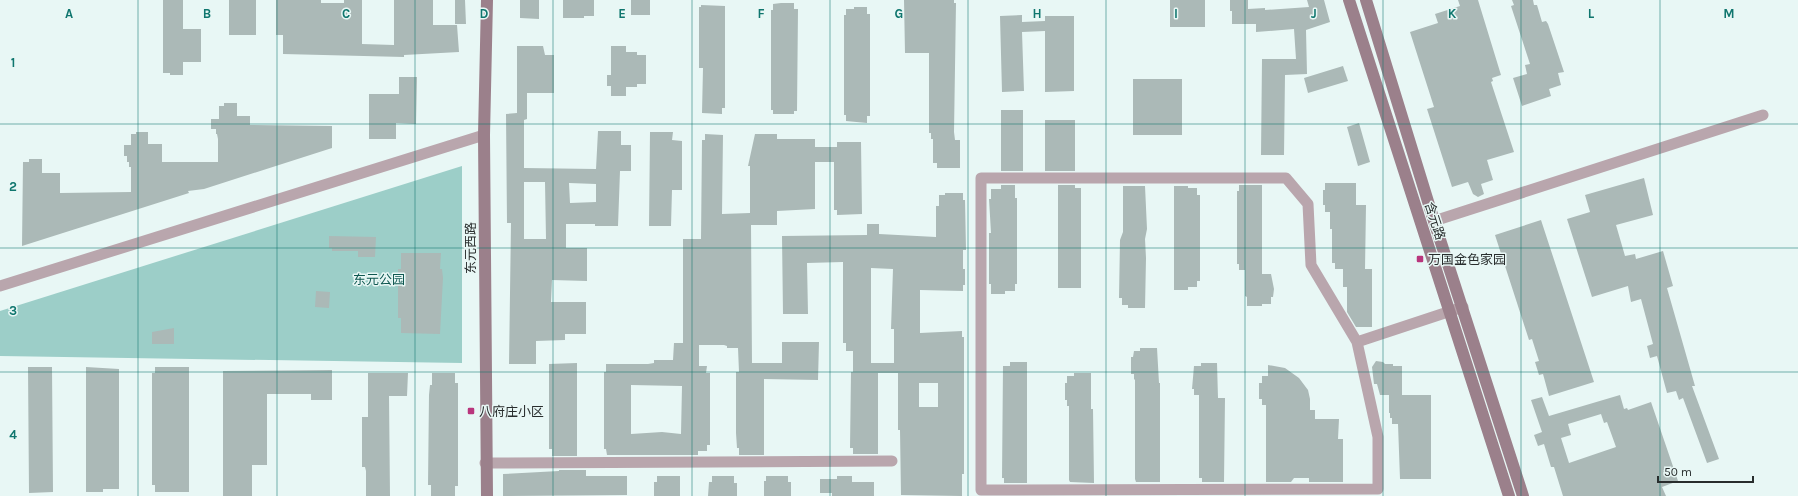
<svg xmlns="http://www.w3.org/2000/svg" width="1798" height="496" font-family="Karla,'Noto Sans SC',sans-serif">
<rect width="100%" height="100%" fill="#e8f7f5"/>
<!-- green -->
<path fill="#9ccec8" d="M462 166V363L0 356V311Z"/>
<!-- building -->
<path fill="#abb9b7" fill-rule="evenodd" d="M163 0H183V29H201V62H183V75H170V73H163Z
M229 0H256V35H229Z
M276 0H321V3H344V0H362V44L394 45V0H433V25H457L459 52 404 55V57L283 54V35H276Z
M455 0H465L466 24H455Z
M520 0H539V19L520 18Z
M563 0H594V16H584V18H563Z
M631 0H650V15H631Z
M904 0H954V3H956L954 132 955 140H960V168H937V163H933V139H931V133H929V53H905Z
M1170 0H1205V27H1170Z
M1230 0H1248V9L1265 8V10L1309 7 1307 0H1324L1330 22 1306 30 1307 74 1285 75 1284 155H1261L1262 59H1296L1294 29 1256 32V24H1232V11H1230Z
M1458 0H1478L1501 75 1492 78 1493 81 1491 82 1514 152 1487 160 1493 180 1481 184 1484 194 1478 197 1473 194 1468 182 1452 187 1427 109 1434 107 1410 32 1438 23 1435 14 1460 6Z
M1512 0H1533L1534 5H1537L1542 22 1546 21 1548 24 1564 72 1558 73 1561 85 1549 89 1551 96 1522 106 1513 78 1527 74 1525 65 1530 64 1511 6 1514 5Z
M781 3H794V9H798L797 111H794V114H773V110H771V10H773V4Z
M701 5 725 6V108H722V114L702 113 703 68H699V7H701Z
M854 7H867V14H870V116H867V123L846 121V115H844V15H846V9H854Z
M1022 15V22L1045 21V16H1074V91L1045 92V31L1022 32 1024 91 1002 92 1000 16Z
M517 46H543L545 55H554V93H527V119L524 120V168L596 169 598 131H621V145H631V171H620L618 226H595V224H566V248H587V281L552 280 551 302H586V334H565V340L536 341V364H509L511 223H507L506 114 517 113ZM524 182H545L546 239H524ZM569 183 596 184V202L570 203Z
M611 46H626V52H637V55H646V84H637V87H626V96H611V86H607V75H611Z
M1343 66 1348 81 1308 93 1304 78Z
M399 77H417L416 124 396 123V139H369V94H399Z
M1133 79H1182V135H1133Z
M224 103H237V116H250V125L332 126V148L204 189 188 191 189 193 22 246 23 162H29V159H42V173H60V193L131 192V167H129V162H127V156H124V145H131V134H136V132H148V144H162V162H218V139L217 134H216V129H211V119H219V106H224Z
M1001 110H1023V171H1001Z
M1045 120H1075V171H1045Z
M1359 123 1370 162 1358 166 1347 127Z
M650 132H673L672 140 682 141V190H672L671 226H649Z
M705 134 723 135 722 214 750 213V166H748L755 134H777V139H815V147H837V142H861L862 214 837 215V210H834V162H815V209L777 211V225H751L752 363H782V342H819L818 380 764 379V455H739V448H737L736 433V372H739L738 348H727V346L724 345H699V366H707L706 373H710V445H707V451H698V455H607L606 449H604V372H606V364H648L654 363V360H673L674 343H683V239H701L702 140H705ZM631 385 682 386 681 434 662 432 631 434Z
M1644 178 1653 215 1616 225 1625 256 1635 254 1636 259 1663 251 1673 286 1667 288 1695 386H1692L1719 459 1707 463 1683 398 1679 400 1676 391 1667 393 1657 356 1650 358 1647 346 1653 344 1641 299 1631 302 1628 286 1592 297 1567 219 1590 212 1585 195Z
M1325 183H1356V205H1366L1365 269H1372V327H1356L1347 312V287H1343V269H1335V263H1332V229H1330V212H1325V205H1323V190H1325Z
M1001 185H1015V198H1017V284H1015V291H1005V294H991V284H989V233H991L989 199H991V189H1001Z
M1058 185H1075V188H1081V288H1058Z
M1239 185H1262V274H1271L1274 289 1273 297H1271V304H1262V306H1247V297L1245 296V270H1239V264H1237V191H1239Z
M1123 186H1145L1147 229 1145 239 1146 258 1145 308H1128V305H1122V298H1119L1120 240 1123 232Z
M1174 186H1188V188H1197V195H1200V281H1197V287H1188V290H1174Z
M945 193H963V200H965L966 250H963V269H965V285H963V291L920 290V333L962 331V337H964V474H962V496L901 495 900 430H898V373H878V454H853V448H850L851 372H853V351H846V343H843V262L807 263 808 314H783L782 236 867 235V224H879V234L936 237V206H939V195H945ZM871 268 893 269 891 329H894V363H871ZM919 383H938V407H919Z
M1541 220 1594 382 1549 396 1543 374 1539 375 1535 362 1539 361 1532 339 1529 340 1495 235Z
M329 236 376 237 375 257H358V251H332V248H329Z
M401 253H441L440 269H442L443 278 440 334 401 333V318H398V269H401Z
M316 291 330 292 329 308 315 307Z
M174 328V344H152V332Z
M1140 348H1157L1159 383H1160V482H1136L1135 479V380L1134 379V374H1131V357H1133L1134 351H1140Z
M1376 361 1383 362 1385 364H1393V366H1402V395H1431V479H1400L1398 424H1392V418H1390V413H1389V395H1380L1377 384H1374L1372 367Z
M1010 362H1027V483H1004V478H1002L1003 366H1010Z
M577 363V456H552V449H549V364Z
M1201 363H1217L1218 398H1225L1224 482H1202V478H1199V395H1194V389H1192L1194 366H1201Z
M1268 365 1285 368 1299 378 1308 390 1310 399V410H1315V419H1339L1338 439H1343V482H1309V478H1294L1291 482H1266V405H1262V399H1259V383H1262V376H1268Z
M28 367H52L53 492 29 493Z
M86 367 119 369V489H103V492H86Z
M155 367H189V492H155V485H152V373H155Z
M332 370V400H311V394H267V465H252V496H223V371Z
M368 373H408L407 396H389L390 496H366V471L365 467H362V417H368Z
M432 373H455V383H458V486H455V496H431V485H428L429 395 430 385H432Z
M1074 373H1091V409H1093L1094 483 1070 482 1069 480V406H1067V400H1065V383H1067V376H1074Z
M1620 395 1624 409 1627 408 1628 410 1651 402 1678 481 1662 487 1666 496H1563L1554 467H1551L1544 444 1538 446 1534 435 1542 432 1531 400 1542 397 1549 416ZM1601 414 1604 423 1607 422 1616 447 1569 463 1561 438 1571 435 1568 424Z
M559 470H586V476H627V495L503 496V474L559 471Z
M657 476H680V496H654V482H657Z
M712 476H734V483H737V496H708L709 482H712Z
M766 476H788V482H791V496H764V481H766Z
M837 476H852V482H874V496H832V493H820V479H837Z"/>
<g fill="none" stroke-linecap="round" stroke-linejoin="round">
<!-- street -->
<path stroke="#b9a6ad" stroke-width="11" d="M1434 221 1763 115
M0 286 484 135
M1357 342 1378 437V489L981 490V178H1286L1308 204 1311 265 1357 342 1463 307
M485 463 892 461"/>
<!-- secondary -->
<path stroke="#9b808b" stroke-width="12" d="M1349 0 1509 496
M1366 0 1434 221 1523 496
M487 496 484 135 487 0"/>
</g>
<!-- grid -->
<path fill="none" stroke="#0f766e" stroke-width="1" stroke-opacity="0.55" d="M138 0V496M277 0V496M415 0V496M553 0V496M692 0V496M830 0V496M968 0V496M1106 0V496M1245 0V496M1383 0V496M1521 0V496M1660 0V496M0 124H1798M0 248H1798M0 372H1798"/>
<!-- markers -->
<g fill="#b9367d" stroke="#e8f7f5" stroke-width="1.5">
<rect x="1416" y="255" width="8" height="8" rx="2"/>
<rect x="467" y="407" width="8" height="8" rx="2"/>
</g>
<g text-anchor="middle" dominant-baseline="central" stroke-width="3" stroke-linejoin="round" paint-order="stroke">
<!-- street labels -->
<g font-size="13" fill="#282d2d" stroke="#e8f7f5">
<text transform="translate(1435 221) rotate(72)">含元路</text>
<text transform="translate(470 248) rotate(-90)">东元西路</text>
</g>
<!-- poi labels -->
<g font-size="13" fill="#282d2d" stroke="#e8f7f5" text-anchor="start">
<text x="1428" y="259">万国金色家园</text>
<text x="479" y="411">八府庄小区</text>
</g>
<!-- park labels -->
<g font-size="13" fill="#0f5851" stroke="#e8f7f5">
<text x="379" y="279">东元公园</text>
</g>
</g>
<g font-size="13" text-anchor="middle" font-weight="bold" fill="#0f766e" stroke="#e8f7f5" stroke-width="3" stroke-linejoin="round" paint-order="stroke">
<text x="69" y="18">A</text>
<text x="207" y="18">B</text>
<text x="346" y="18">C</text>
<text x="484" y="18">D</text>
<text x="622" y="18">E</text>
<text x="761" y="18">F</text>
<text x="899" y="18">G</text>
<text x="1037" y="18">H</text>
<text x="1176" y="18">I</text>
<text x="1314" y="18">J</text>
<text x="1452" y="18">K</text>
<text x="1591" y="18">L</text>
<text x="1729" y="18">M</text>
<text x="13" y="67">1</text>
<text x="13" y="191">2</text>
<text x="13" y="315">3</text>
<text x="13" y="439">4</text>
</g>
<!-- scale -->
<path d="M1658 476v6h95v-6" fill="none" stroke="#282d2d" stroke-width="2"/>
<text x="1664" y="476" font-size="12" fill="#282d2d" stroke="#e8f7f5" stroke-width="3" paint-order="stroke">50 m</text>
</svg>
